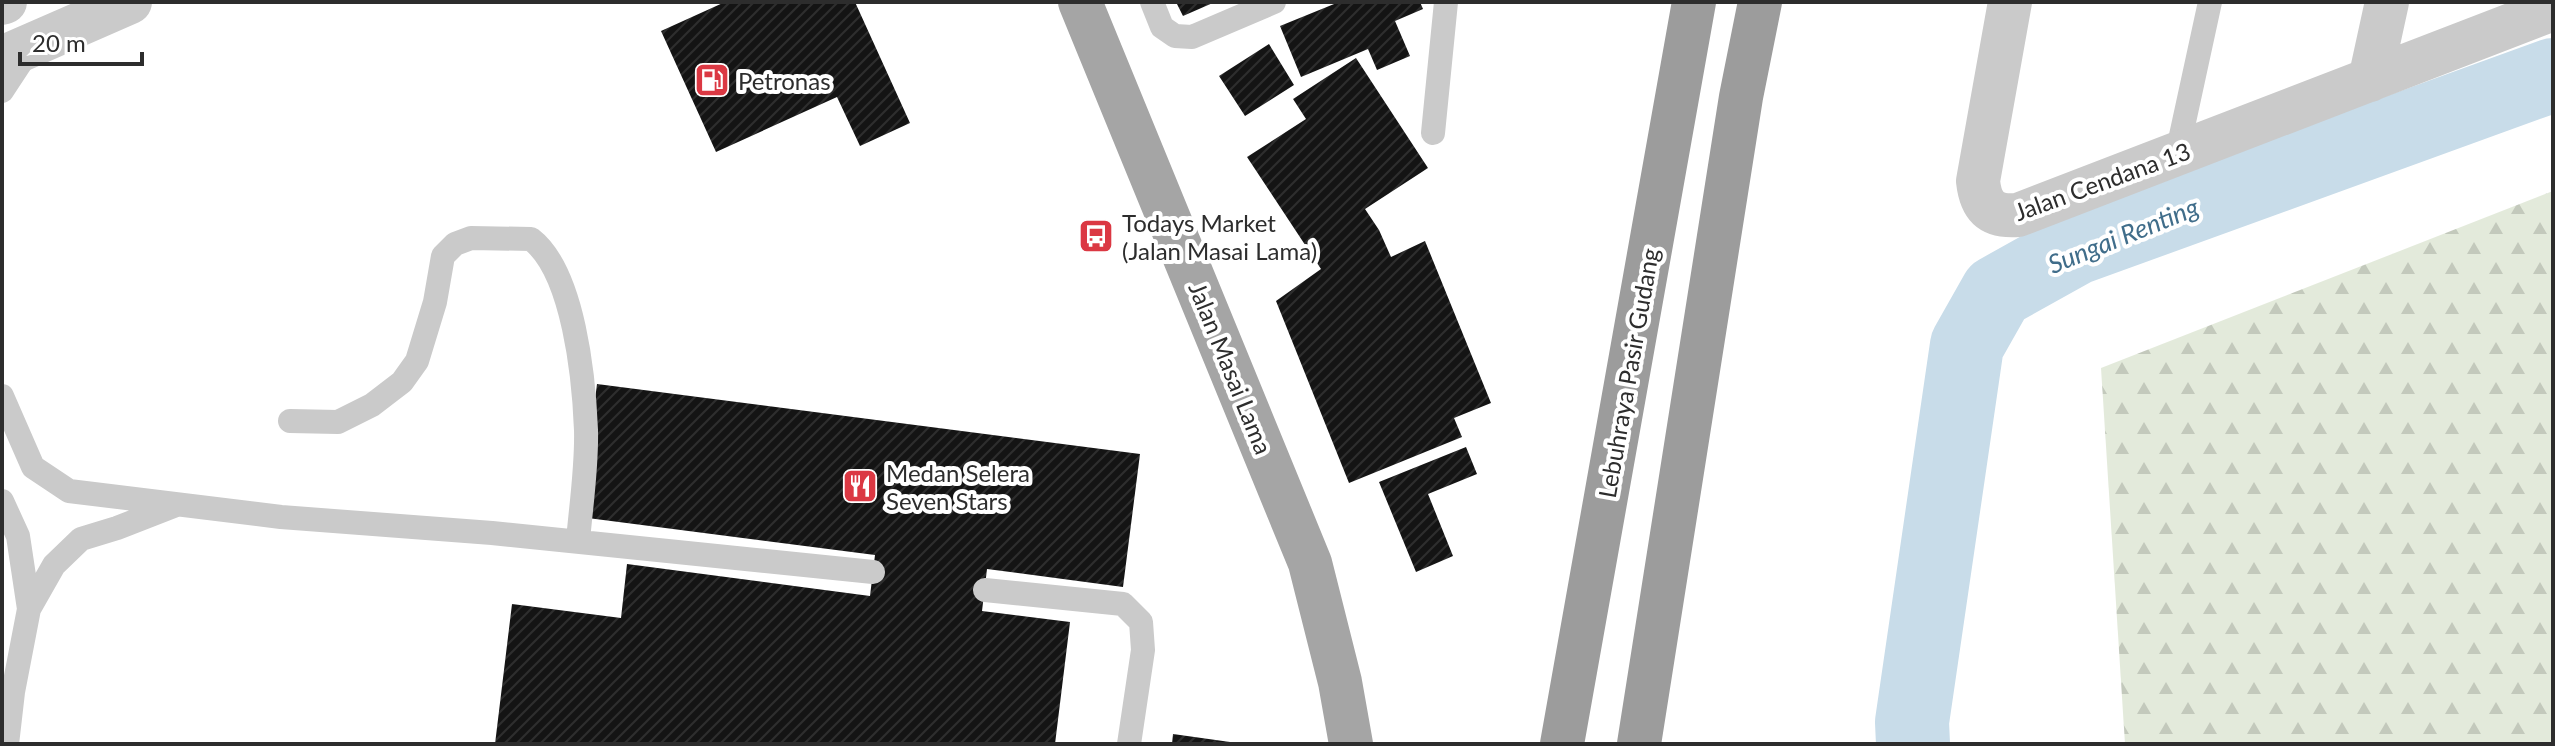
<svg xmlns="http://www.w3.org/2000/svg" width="2555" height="746" font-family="Lato,sans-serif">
<defs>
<pattern id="forest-firs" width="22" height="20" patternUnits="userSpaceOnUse" patternTransform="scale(2)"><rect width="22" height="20" fill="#e3eadb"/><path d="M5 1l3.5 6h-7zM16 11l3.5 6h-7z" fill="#c3c9bc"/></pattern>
<pattern id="building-hatch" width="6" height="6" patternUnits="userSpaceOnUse" patternTransform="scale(2)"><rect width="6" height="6" fill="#141414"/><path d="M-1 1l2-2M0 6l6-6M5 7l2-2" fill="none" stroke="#2e2e2e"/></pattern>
</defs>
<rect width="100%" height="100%" fill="#fff"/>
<!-- forest -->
<path fill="url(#forest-firs)" d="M2553 191V744H2125L2101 368Z"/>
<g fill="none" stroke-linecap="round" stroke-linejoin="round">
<!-- river -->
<path stroke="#c8dce9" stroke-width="74" d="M1913 744 1912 722 1967 345 1997 292 2076 248 2553 75"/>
</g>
<!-- building -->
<path fill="url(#building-hatch)" d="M725 2H855L910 123 860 146 837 97 716 152 661 31Z
M1176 2H1215L1183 16Z
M1339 2H1420L1423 9 1395 21 1410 56 1377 70 1368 49 1301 77 1280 26Z
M1269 44 1294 85 1245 116 1219 76Z
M1356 58 1428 168 1365 209 1379 230 1391 257 1425 241 1491 403 1454 418 1462 437 1349 483 1276 301 1321 269 1247 157 1306 119 1293 99Z
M597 384 1140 454 1123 587 987 569 982 611 1070 622 1055 744H495L512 604 621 618 627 564 870 596 875 555 580 517Z
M1466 447 1477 474 1428 494 1453 556 1416 572 1379 482Z
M1173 734 1230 742V744H1172Z"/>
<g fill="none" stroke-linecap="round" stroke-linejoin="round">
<!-- service -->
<path stroke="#cacaca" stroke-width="24" d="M1152 2 1162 27 1175 36 1192 37 1274 2
M2 91 29 50
M1433 133 1446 2
M2177 154 2210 2
M2 396 33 467 69 491 281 517 492 533 873 572
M290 421 338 422 372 405 402 382 417 361 435 302 443 256 455 244 471 238 531 239C574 272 584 379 586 430 587 467 581 505 578 541
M2 501 18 536 29 609 13 692 7 744
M985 590 1123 604 1141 622 1143 650 1129 744
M29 609 54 565 81 539 117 528 176 505"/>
<!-- minor -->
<path stroke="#cacaca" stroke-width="44" d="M2010 2 1978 181C1981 208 1992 217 2018 215L2553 9
M2 3 5 2
M2 58 130 2
M2370 80 2387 2"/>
<!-- primary -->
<path stroke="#a5a5a5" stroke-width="44" d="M1080 2 1310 563 1340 682 1351 744"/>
<!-- trunk -->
<path stroke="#9c9c9c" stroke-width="44" d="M1562 744 1694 2
M1639 744 1741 97 1760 2"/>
</g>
<!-- icons -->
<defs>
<g id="fuel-square" transform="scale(1.8)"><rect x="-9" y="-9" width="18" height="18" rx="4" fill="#db3843" stroke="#fff"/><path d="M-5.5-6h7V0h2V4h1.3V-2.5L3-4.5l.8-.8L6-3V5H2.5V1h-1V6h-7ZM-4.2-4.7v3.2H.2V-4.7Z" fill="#fff"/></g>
<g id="bus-square" transform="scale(1.8)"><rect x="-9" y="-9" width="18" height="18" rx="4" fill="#db3843" stroke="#fff"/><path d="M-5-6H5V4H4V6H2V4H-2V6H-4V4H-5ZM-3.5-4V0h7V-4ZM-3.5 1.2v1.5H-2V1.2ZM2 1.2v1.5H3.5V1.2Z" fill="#fff"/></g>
<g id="restaurant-square" transform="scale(1.8)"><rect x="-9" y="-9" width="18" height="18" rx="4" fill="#db3843" stroke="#fff"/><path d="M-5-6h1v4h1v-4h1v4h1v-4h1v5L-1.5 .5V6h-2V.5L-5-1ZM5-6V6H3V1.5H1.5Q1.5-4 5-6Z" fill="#fff"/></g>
</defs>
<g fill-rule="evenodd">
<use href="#fuel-square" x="712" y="80"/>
<use href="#bus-square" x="1096" y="236"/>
<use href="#restaurant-square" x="860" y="486"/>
</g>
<g text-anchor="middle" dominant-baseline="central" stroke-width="8" stroke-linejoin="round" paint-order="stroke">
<!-- poi labels -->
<g font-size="24" fill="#2d2d2d" stroke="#fff" text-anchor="start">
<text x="738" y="80">Petronas</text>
<text x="1122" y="222">Todays Market<tspan x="1122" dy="28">(Jalan Masai Lama)</tspan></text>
<text x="886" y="472">Medan Selera<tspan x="886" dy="28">Seven Stars</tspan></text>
</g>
<!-- street labels -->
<g font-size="24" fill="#2d2d2d" stroke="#fff">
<text transform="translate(2102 181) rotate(-20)">Jalan Cendana 13</text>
<text transform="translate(1231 368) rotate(68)">Jalan Masai Lama</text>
<text transform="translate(1628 373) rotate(-80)">Lebuhraya Pasir Gudang</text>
</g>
<!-- water labels -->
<g font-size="26" font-style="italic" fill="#406d8a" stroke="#fff">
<text transform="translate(2123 235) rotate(-22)">Sungai Renting</text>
</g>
</g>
<!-- border -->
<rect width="2555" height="746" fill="none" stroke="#2d2d2d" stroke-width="8"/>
<!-- scale -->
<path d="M20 52v12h122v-12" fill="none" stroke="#2d2d2d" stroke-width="4"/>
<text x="32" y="52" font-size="24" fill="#2d2d2d" stroke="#ffffff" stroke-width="6" paint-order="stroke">20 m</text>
</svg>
